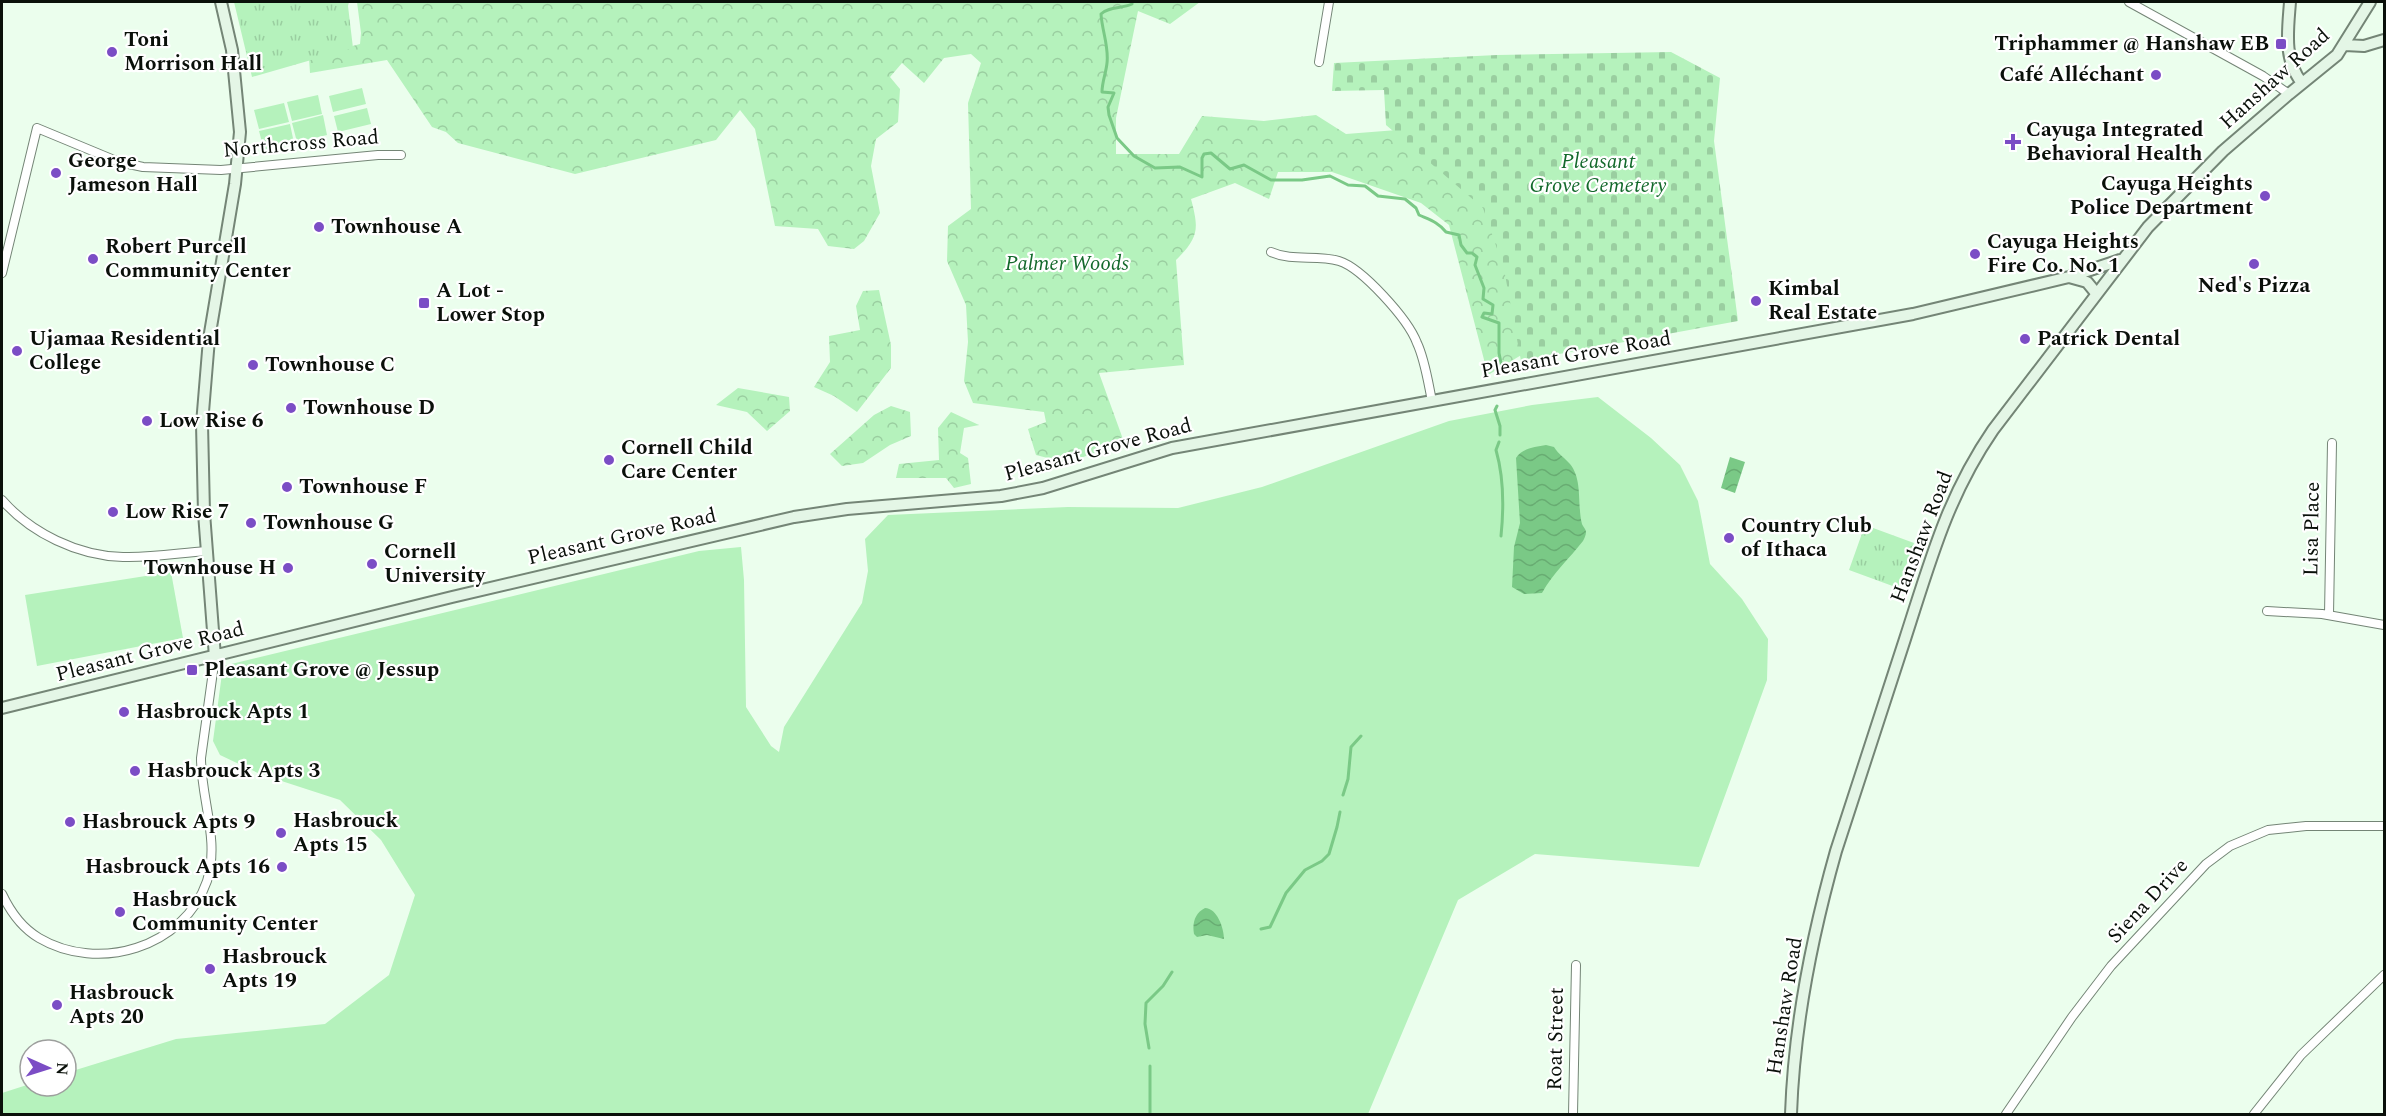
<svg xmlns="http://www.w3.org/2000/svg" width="2386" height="1116" font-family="Spectral,serif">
<defs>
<pattern id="forest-crowns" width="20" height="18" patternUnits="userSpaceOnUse" patternTransform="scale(1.5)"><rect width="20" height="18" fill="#b5f2bc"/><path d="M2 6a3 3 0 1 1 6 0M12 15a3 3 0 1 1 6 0" fill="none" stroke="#9acea0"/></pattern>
<pattern id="cemetery-stones" width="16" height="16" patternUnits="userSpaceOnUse" patternTransform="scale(1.5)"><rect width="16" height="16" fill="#b5f2bc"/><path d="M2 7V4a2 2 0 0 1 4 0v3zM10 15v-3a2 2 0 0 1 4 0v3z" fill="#9acea0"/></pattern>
<pattern id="park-tufts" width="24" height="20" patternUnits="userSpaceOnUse" patternTransform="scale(1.5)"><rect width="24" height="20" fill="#b5f2bc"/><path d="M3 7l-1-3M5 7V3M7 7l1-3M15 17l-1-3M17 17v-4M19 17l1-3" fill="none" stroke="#9acea0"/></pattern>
<pattern id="water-waves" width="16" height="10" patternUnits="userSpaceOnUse" patternTransform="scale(1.5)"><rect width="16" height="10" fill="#7ac986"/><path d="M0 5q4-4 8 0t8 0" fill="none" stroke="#68ac72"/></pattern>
</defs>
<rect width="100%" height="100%" fill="#ebfeed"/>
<!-- grass -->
<path fill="#b5f2bc" d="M362 88 366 104 333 112 329 96Z
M318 95 322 114 292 121 287 102Z
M284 103 289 122 259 129 254 110Z
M367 108 371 124 338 132 334 116Z
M323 115 327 135 297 142 292 123Z
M290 124 294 143 264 150 259 131Z
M1598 397 1651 438 1680 465 1698 501 1710 564 1742 599 1768 639 1767 680 1699 867 1535 854 1458 900 1368 1114H2V1093L30 1084V1086H66V1073L176 1039 325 1024 389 975 415 895 381 840 340 800 260 774 220 755 213 741 223 666 699 551 741 547 744 580 746 707 771 746 779 752 784 727 862 603 868 571 865 539 888 515 1068 507 1178 508 1262 487 1449 421 1532 405Z
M171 572 183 638 37 666 25 595Z"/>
<!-- forest -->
<path fill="url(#forest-crowns)" d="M357 2H1200L1170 24 1138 11 1116 118V154H1179L1202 116 1264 121 1316 115 1346 134 1397 130 1494 210 1523 354 1488 375 1449 225 1421 203 1332 172H1278L1269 199 1235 183 1191 199C1199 229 1199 237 1176 260L1184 365 1099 373 1124 442 1067 463 1036 455 1028 429 1046 422 1044 412 973 403 964 381 968 342 966 305 947 261 948 226 971 209 968 103 981 63 971 54 944 58 924 83 902 63 890 77 900 89 898 122 876 139 871 166 880 213 864 241 854 249 828 246 818 229 775 226 755 129 740 110 716 140 575 174 458 143 446 132 432 127 387 60 310 73 309 58 360 44 361 33Z
M879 290 891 345V368L857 412 834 396 814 387 830 362 829 336 860 330 856 306 863 291Z
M738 388 789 397 790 411 767 431 747 412 716 405Z
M891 406 910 412 911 436 890 445 863 463 842 466 830 454 874 415Z
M951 412 979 425 964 428 960 453 968 458 971 484 954 488 946 478H896L899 464 939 460 938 428Z"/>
<!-- cemetery -->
<path fill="url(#cemetery-stones)" d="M1671 52 1720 78 1714 141 1738 321 1521 361 1504 269 1483 208 1386 125 1384 90 1332 91 1334 63 1497 55Z"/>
<!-- park -->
<path fill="url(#park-tufts)" d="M234 2H349L348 6 353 48 252 77Z
M1865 525 1914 543 1898 588 1849 570Z"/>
<!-- water -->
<path fill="url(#water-waves)" d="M1546 445 1554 447C1559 455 1565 458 1570 464 1583 480 1577 505 1582 524 1583 527 1586 529 1586 532 1586 535 1584 539 1583 541 1569 559 1553 573 1542 593L1524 594 1512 587 1514 547 1520 523 1516 458C1522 448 1535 447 1546 445Z
M1730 457 1745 462 1735 493 1721 488Z
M1205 908C1217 908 1224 928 1224 939L1207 935 1197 937 1194 934C1192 923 1195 913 1205 908Z"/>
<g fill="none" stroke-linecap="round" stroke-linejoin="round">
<!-- stream -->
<path stroke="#7ac986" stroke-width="3" d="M1132 2V4C1122 9 1109 6 1101 14 1102 31 1109 46 1107 63 1106 73 1102 82 1102 92L1114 93 1108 107 1109 115 1117 138 1134 156 1155 168 1180 167 1202 177V158L1204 154 1211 153 1230 169 1244 165 1271 180H1302L1330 176 1348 185 1365 186 1378 196 1405 199 1416 208 1419 215C1430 220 1438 222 1446 232L1459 235 1461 245 1467 253H1472L1477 257 1475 265 1484 288 1483 299 1493 305 1492 314 1484 313 1482 317 1499 323V353L1503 373
M1497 406 1495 410 1500 426V435
M1499 442 1496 450C1504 478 1504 507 1501 536
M1343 795 1348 779 1351 747 1361 736
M1261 929 1270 927 1286 893 1305 870 1322 861 1329 854 1337 827 1340 812
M1149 1048 1145 1024 1146 1003 1163 986 1172 972
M1150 1066V1114"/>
<!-- street casing -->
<g stroke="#748576" stroke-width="10">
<path id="street" d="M2129 2 2263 76 2289 94
M1319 62 1329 2
M1271 252C1293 262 1316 254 1339 261 1362 268 1408 319 1417 343 1425 360 1428 382 1432 401
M2 273 37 128 119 162 143 167 221 170 378 155H401
M2 500C31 533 78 556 123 557 151 558 179 553 206 551
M2267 611 2322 614 2384 625
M2329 615 2332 443
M2 894C10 911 22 928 39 938 98 973 184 948 207 881 220 841 201 799 201 758L215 657
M1573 1114 1576 965
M2006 1114 2072 1017 2111 966 2206 864 2230 846 2268 830 2306 826H2384
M2254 1114 2301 1055 2384 975"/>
</g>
<!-- secondary casing -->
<g stroke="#748576" stroke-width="14">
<path id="secondary" d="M2290 2C2288 30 2283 59 2302 83
M2345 45 2364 46 2384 40
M2069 277 2087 282 2096 293
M215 657 204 513 202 424 209 339 235 184 240 132 232 50 221 2
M2 708 452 597 794 517 847 509 1001 496 1043 488 1172 448 1913 314 2069 277 2120 260
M1791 1114C1794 1026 1812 936 1836 851 1859 780 1882 709 1905 639 1930 562 1947 497 1993 430L2148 227 2223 151 2289 94 2337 55 2370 2"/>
</g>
<!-- street -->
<use href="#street" stroke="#fff" stroke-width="8"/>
<!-- secondary -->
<use href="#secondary" stroke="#e4f6e6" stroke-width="10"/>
</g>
<!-- markers -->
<g fill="#7b4dc5" stroke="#fff" stroke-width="2">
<rect x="2275" y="38" width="12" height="12" rx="3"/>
<circle cx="112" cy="52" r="6"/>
<circle cx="2156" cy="75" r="6"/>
<path d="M2010 133h6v6h6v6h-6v6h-6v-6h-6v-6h6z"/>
<circle cx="56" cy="173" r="6"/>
<circle cx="2265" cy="196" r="6"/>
<circle cx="319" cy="227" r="6"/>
<circle cx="1975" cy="254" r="6"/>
<circle cx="93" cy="259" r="6"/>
<circle cx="2254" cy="264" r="6"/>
<circle cx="1756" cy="301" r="6"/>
<rect x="418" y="297" width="12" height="12" rx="3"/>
<circle cx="2025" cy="339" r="6"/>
<circle cx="17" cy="351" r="6"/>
<circle cx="253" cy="365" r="6"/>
<circle cx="291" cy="408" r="6"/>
<circle cx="147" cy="421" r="6"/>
<circle cx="609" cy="460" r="6"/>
<circle cx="287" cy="487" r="6"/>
<circle cx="113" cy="512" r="6"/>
<circle cx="251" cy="523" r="6"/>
<circle cx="1729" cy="538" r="6"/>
<circle cx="372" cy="564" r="6"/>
<circle cx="288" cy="568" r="6"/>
<rect x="186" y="664" width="12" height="12" rx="3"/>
<circle cx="124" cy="712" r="6"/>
<circle cx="135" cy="771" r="6"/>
<circle cx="70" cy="822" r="6"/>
<circle cx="281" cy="833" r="6"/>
<circle cx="282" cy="867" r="6"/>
<circle cx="120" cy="912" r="6"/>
<circle cx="210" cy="969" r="6"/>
<circle cx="57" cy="1005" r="6"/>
</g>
<g text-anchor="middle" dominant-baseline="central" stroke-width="4.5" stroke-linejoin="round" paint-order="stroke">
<!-- poi labels -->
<g font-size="21" font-weight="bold" fill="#0a100a" stroke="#fff" text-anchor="start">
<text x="124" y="40">Toni<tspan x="124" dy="24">Morrison Hall</tspan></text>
<text x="2269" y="44" text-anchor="end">Triphammer @ Hanshaw EB</text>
<text x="2144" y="75" text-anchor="end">Café Alléchant</text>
<text x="2026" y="130">Cayuga Integrated<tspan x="2026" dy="24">Behavioral Health</tspan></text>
<text x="68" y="161">George<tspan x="68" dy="24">Jameson Hall</tspan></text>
<text x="2253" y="184" text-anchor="end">Cayuga Heights<tspan x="2253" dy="24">Police Department</tspan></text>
<text x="331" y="227">Townhouse A</text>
<text x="1987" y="242">Cayuga Heights<tspan x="1987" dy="24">Fire Co. No. 1</tspan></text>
<text x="105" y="247">Robert Purcell<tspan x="105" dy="24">Community Center</tspan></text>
<text x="2254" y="286" text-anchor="middle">Ned's Pizza</text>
<text x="1768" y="289">Kimbal<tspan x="1768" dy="24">Real Estate</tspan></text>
<text x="436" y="291">A Lot -<tspan x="436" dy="24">Lower Stop</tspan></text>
<text x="29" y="339">Ujamaa Residential<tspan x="29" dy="24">College</tspan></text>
<text x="2037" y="339">Patrick Dental</text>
<text x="265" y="365">Townhouse C</text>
<text x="303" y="408">Townhouse D</text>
<text x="159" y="421">Low Rise 6</text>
<text x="621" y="448">Cornell Child<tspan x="621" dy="24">Care Center</tspan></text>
<text x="299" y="487">Townhouse F</text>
<text x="125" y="512">Low Rise 7</text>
<text x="263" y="523">Townhouse G</text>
<text x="1741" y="526">Country Club<tspan x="1741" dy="24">of Ithaca</tspan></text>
<text x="384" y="552">Cornell<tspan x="384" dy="24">University</tspan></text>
<text x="276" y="568" text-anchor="end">Townhouse H</text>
<text x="204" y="670">Pleasant Grove @ Jessup</text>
<text x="136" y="712">Hasbrouck Apts 1</text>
<text x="147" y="771">Hasbrouck Apts 3</text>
<text x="293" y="821">Hasbrouck<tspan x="293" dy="24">Apts 15</tspan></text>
<text x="82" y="822">Hasbrouck Apts 9</text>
<text x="270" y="867" text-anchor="end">Hasbrouck Apts 16</text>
<text x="132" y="900">Hasbrouck<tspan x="132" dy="24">Community Center</tspan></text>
<text x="222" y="957">Hasbrouck<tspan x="222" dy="24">Apts 19</tspan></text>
<text x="69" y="993">Hasbrouck<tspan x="69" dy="24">Apts 20</tspan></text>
</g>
<!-- street labels -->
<g font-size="21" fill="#0a100a" stroke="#fff">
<text transform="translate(2275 79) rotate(-42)">Hanshaw Road</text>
<text transform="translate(301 144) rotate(-5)">Northcross Road</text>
<text transform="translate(1576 355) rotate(-10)">Pleasant Grove Road</text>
<text transform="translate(1098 450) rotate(-15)">Pleasant Grove Road</text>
<text transform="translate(2312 529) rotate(-89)">Lisa Place</text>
<text transform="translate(622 537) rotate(-13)">Pleasant Grove Road</text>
<text transform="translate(1922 537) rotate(-69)">Hanshaw Road</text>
<text transform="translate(150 652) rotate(-14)">Pleasant Grove Road</text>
<text transform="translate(2148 901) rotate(-47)">Siena Drive</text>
<text transform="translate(1785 1006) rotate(-81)">Hanshaw Road</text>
<text transform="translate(1556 1039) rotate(-89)">Roat Street</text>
</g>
<!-- park labels -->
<g font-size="21" font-style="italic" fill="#13692b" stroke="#fff">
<text x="1598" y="162">Pleasant<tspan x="1598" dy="24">Grove Cemetery</tspan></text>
<text x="1067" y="264">Palmer Woods</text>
</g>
</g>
<!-- border -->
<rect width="2386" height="1116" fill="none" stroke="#0a100a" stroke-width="6"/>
<!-- north arrow -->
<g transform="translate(48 1068) rotate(93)"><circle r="28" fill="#ffffff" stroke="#9d9f9d" stroke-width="1.5"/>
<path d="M0-4.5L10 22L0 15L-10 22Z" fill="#7b4dc5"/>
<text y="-9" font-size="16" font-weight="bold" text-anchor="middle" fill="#0a100a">N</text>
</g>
</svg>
